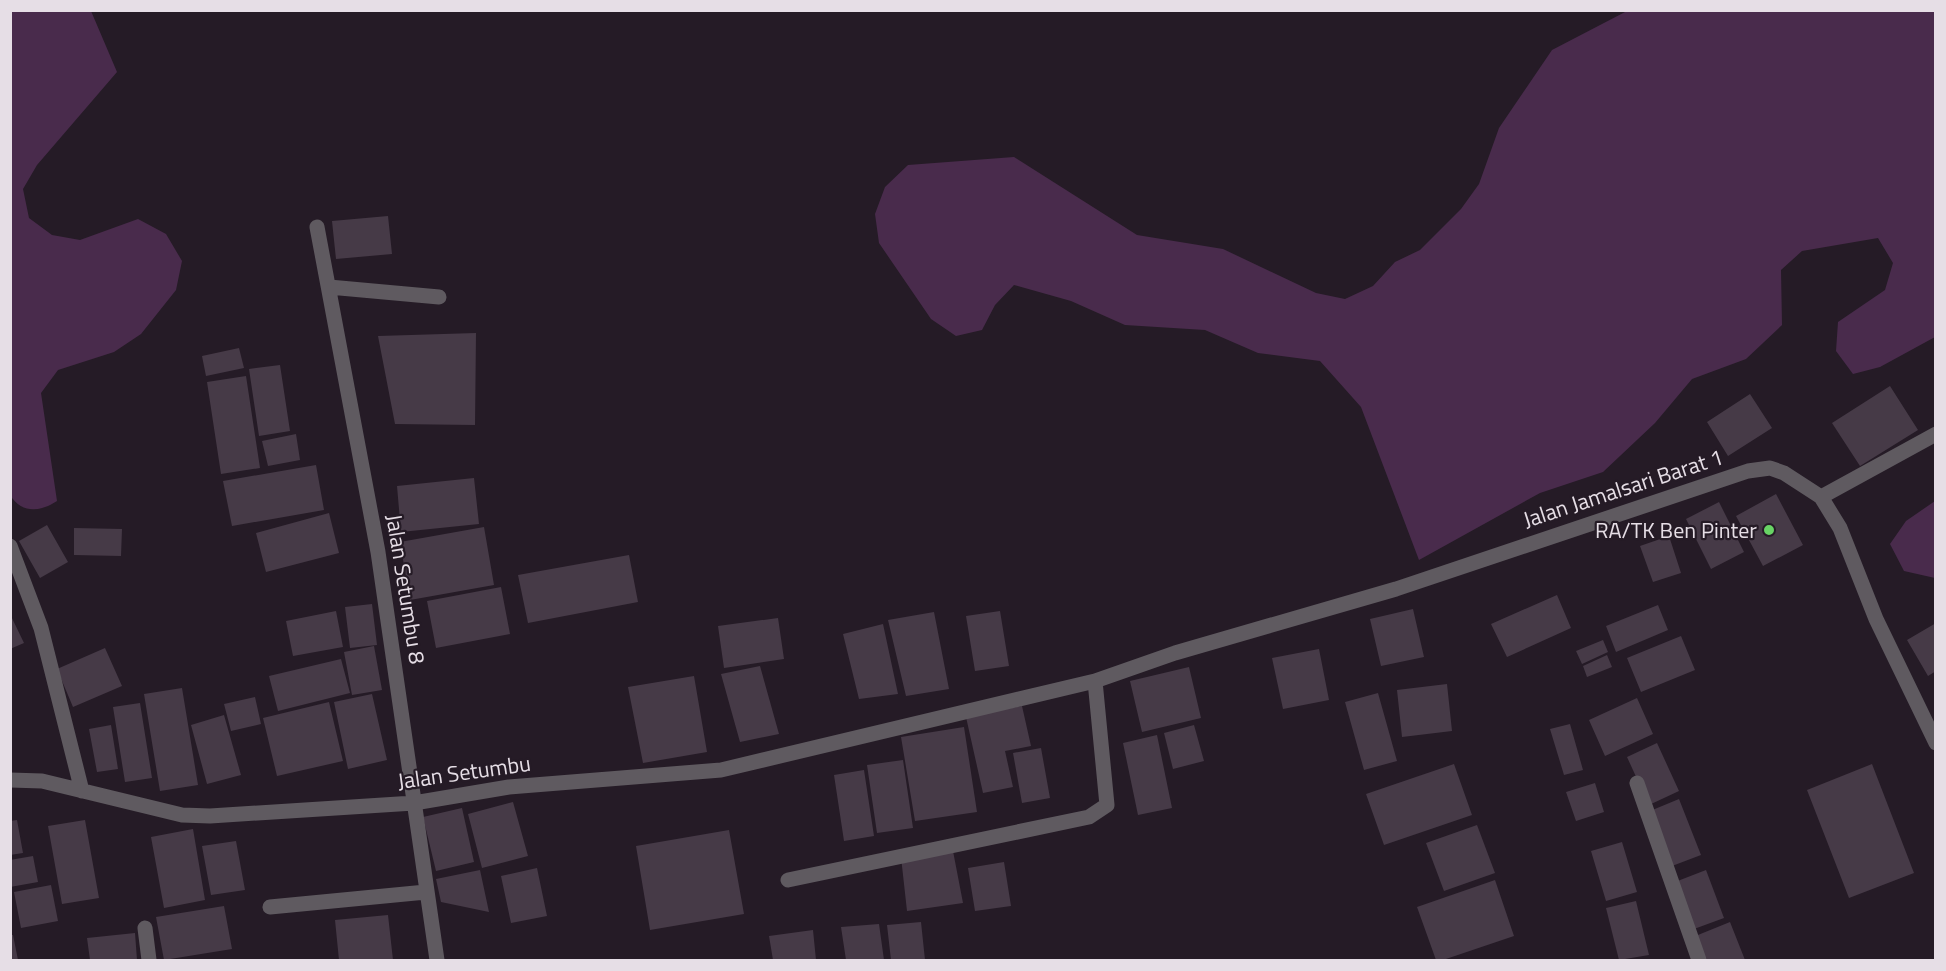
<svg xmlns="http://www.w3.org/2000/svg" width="1946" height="971" font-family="'Titillium Web',sans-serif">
<rect width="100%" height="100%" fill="#251b26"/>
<!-- green -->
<path fill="#492b4c" d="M11 10 91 11 117 72 37 165 23 189 29 218 52 235 80 240 138 219 166 234 182 261 176 290 141 334 114 352 58 370 41 393 57 501C40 512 22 514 10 495Z
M1627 11H1935V337L1880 367 1853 374 1836 351 1838 322 1885 290 1893 263 1878 238 1802 251 1781 270 1782 325 1746 359 1692 379 1655 423 1603 472 1540 493 1419 560 1361 407 1320 361 1258 353 1205 330 1125 325 1071 301 1014 285 995 305 982 330 956 336 931 319 879 243 875 214 885 187 908 165 1014 157 1137 235 1223 249 1316 293 1345 299 1373 286 1395 262 1420 250 1461 209 1479 184 1499 128 1552 50Z
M1935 501V578L1904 571 1890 544 1906 521Z"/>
<!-- building -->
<path fill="#463a47" d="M388 216 392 254 336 259 332 221Z
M476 333 475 425 395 424 378 336Z
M239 348 244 368 206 376 202 356Z
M280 365 290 431 259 436 249 369Z
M246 376 260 468 221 474 207 382Z
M1890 386 1918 430 1860 466 1832 423Z
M1750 394 1772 428 1728 456 1707 422Z
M296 434 300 460 268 466 262 441Z
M316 465 324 510 232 526 223 481Z
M474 478 479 524 401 532 397 486Z
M1776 494 1803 545 1763 566 1736 516Z
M1719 502 1744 552 1711 569 1686 519Z
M329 513 339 553 266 572 256 533Z
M47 525 68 562 40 578 19 541Z
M484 527 494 585 410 600 400 542Z
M74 528 122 529 121 556 74 555Z
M1669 536 1681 573 1653 582 1640 546Z
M629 555 638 602 528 623 518 575Z
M501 587 510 634 436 648 427 601Z
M1557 595 1571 628 1507 657 1491 624Z
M372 604 377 645 350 648 345 607Z
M1658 605 1668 630 1616 652 1606 626Z
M1413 609 1424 657 1381 666 1370 619Z
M336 611 343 647 293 656 286 621Z
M1000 611 1009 666 975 671 966 616Z
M934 612 949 689 906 696 888 620Z
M10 614 24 643 10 649Z
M778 618 784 659 724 668 718 626Z
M1936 623V671L1928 676 1907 640Z
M883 624 898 694 859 699 843 634Z
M1681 636 1695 670 1641 692 1627 658Z
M1603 640 1608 652 1582 664 1576 651Z
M374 646 382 690 352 695 344 652Z
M105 648 122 686 73 707 57 669Z
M1319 649 1329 700 1283 709 1272 658Z
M1607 655 1612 667 1587 677 1583 666Z
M341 659 350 693 278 711 269 676Z
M760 666 779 734 740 742 721 674Z
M1189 667 1201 718 1142 732 1130 681Z
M694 676 707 752 643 763 628 687Z
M1447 684 1452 731 1402 737 1397 690Z
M182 688 198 785 160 791 144 694Z
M1378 693 1397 761 1364 770 1345 702Z
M372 694 387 760 348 769 334 702Z
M255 697 261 724 231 731 224 704Z
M1637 698 1653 734 1605 756 1589 720Z
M329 702 343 761 277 776 263 718Z
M140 703 152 778 125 782 113 707Z
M1022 706 1031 746 1005 751 1013 787 983 793 966 717Z
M224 715 241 775 207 784 191 725Z
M1570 724 1583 770 1564 775 1550 729Z
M111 725 118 769 97 772 89 729Z
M1194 725 1204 761 1173 769 1164 733Z
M964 727 977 812 915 821 901 737Z
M1157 735 1172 808 1138 815 1123 743Z
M1657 743 1679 791 1649 805 1627 757Z
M1041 748 1050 798 1022 803 1013 753Z
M903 760 913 828 877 833 867 765Z
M1454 764 1472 815 1384 845 1366 794Z
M1872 764 1914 873 1849 898 1807 790Z
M864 770 874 836 844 841 834 775Z
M1595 783 1604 812 1576 821 1566 792Z
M1679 799 1701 855 1672 866 1650 811Z
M513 802 528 856 482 868 468 814Z
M462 808 474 862 436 871 423 817Z
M17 820 23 853 10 855V821Z
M85 820 99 898 62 904 48 826Z
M1477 825 1495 873 1444 891 1426 843Z
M193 829 205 900 164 908 151 837Z
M729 830 744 914 650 930 636 846Z
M236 841 245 890 211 895 202 846Z
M1622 842 1637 892 1606 901 1591 851Z
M953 851 963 903 907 911 901 857Z
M33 856 38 882 10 887V860Z
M1004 862 1011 906 975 911 968 868Z
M537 868 547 916 511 923 501 876Z
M480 870 489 912 441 902 436 879Z
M1706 870 1724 918 1694 929 1675 882Z
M1495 880 1514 936 1443 960H1436L1417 907Z
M51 885 58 921 21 928 14 892Z
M1636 901 1649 955 1619 960 1606 908Z
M224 906 232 949 164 960 156 917Z
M388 915 393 960H339L335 920Z
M921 922 925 960H891L887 925Z
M1730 922 1745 960H1702L1693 937Z
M879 924 884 960H846L841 927Z
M813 930 816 960H773L769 936Z
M135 933 137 960H90L87 938Z
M10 935H13L18 960H10Z"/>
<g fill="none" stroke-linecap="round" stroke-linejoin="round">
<!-- lane -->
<path stroke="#5f5a60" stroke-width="15" d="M1637 783 1699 960"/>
<!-- street -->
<path stroke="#5f5a60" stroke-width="15" d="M317 227 378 552 437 960
M329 287 439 297
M1821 497 1936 434
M10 546 41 628 82 791
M10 780 42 781 182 815 210 816 414 803 509 787 721 770 1095 681 1175 653 1396 589 1748 471 1770 468 1784 473 1821 497 1840 528 1876 619 1936 743
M788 880 1089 817 1107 805 1095 681
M270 907 426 892
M145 928 149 960"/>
</g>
<!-- markers -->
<circle fill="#68d465" stroke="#251b26" stroke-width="2" cx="1769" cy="530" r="6"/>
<g text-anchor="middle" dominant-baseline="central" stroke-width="4.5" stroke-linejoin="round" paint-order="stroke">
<!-- street labels -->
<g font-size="22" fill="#e6dee6" stroke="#251b26">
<text transform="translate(1623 488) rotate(-18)">Jalan Jamalsari Barat 1</text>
<text transform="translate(406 589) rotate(81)">Jalan Setumbu 8</text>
<text transform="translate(464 772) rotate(-8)">Jalan Setumbu</text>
</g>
<!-- poi labels -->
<g font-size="22" fill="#e6dee6" stroke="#251b26" text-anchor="end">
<text x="1757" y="530">RA/TK Ben Pinter</text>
</g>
</g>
<!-- border -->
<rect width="1946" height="971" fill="none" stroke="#e6dee6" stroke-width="24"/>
</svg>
